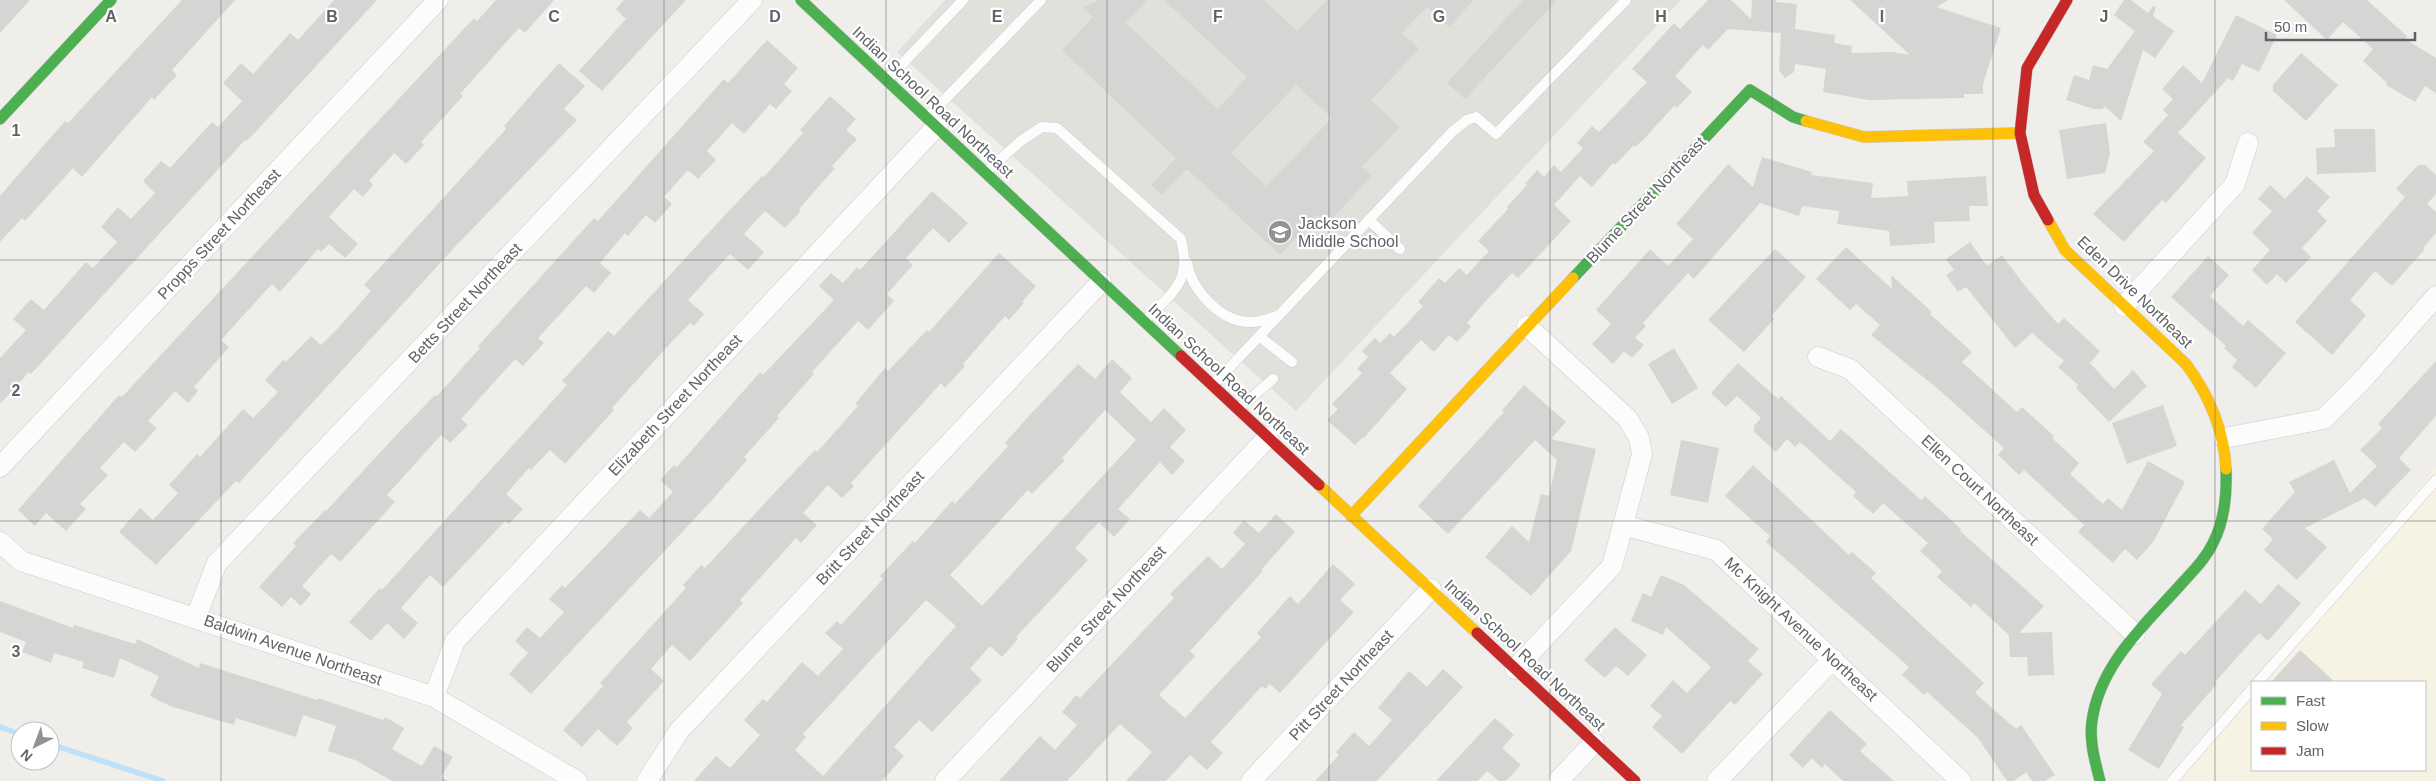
<svg xmlns="http://www.w3.org/2000/svg" width="2436" height="781" font-family="Arial,sans-serif">
<rect width="100%" height="100%" fill="#efeeea"/>
<!-- commercial -->
<path fill="#f7f3e4" fill-rule="evenodd" d="M2436 468V781H2165ZM2252 682H2425V770H2252Z"/>
<!-- education -->
<path fill="#e2e0da" d="M945 0H1681L1296 411 897 52Z"/>
<g fill="none" stroke-linecap="round" stroke-linejoin="round">
<!-- stream -->
<path stroke="#bfe0f9" stroke-width="5.5" d="M0 727 20 734
M50 744 163 781"/>
</g>
<!-- building -->
<path fill="#d6d5d3" fill-rule="evenodd" d="M0 0H30L0 33Z
M182 0H235L172 70 177 75 154 100 152 97 82 177 73 168 25 221 22 218 0 242V196L65 121 68 123Z
M334 0H377L247 141 245 140 31 374 29 372 0 404V358L26 330 13 319 31 299 44 310 86 262 93 268 117 242 101 227 118 207 131 219 155 193 143 181 161 161 170 168 212 122 218 127 242 101 223 83 241 63 253 74 290 33 298 40Z
M496 0H554L525 33 519 28 460 94 463 96 421 142 424 145 406 164 394 153 369 181 373 185 363 197 354 189 329 217 358 244 345 258 329 244 321 252 318 249 280 292 272 284 221 340 229 347 194 387 198 391 188 403 175 391 148 421 157 428 135 452 124 442 100 468 108 475 80 504 86 509 66 531 46 513 35 526 18 510 119 395 122 397 196 317 474 18 477 21Z
M624 0H686L602 91 579 71 626 19 616 9Z
M1098 0H1147L1126 23 1218 109 1247 77 1164 0H1264L1297 31 1327 0H1474L1449 27 1427 7 1401 34 1412 41 1419 49 1371 100 1400 127 1362 167 1372 176 1327 224 1317 215 1280 255 1187 169 1162 195 1151 185 1176 158 1062 50 1093 17 1083 8ZM1296 85 1332 118 1266 186 1231 153Z
M1523 0H1557L1465 99 1447 83Z
M1708 0H1731L1751 19 1752 0H1776V2L1797 4 1795 29 1835 35 1834 43 1852 46 1851 53 1892 52 1910 55 1850 0H1948L1937 7 2001 28 1983 84V94H1964V98L1869 100 1823 92 1826 69 1795 64 1794 72 1785 78 1779 70 1781 33 1728 29 1708 50 1703 45 1675 76 1692 92 1677 108 1674 106 1644 139 1635 147 1634 145 1615 165 1613 163 1592 187 1580 176 1554 205 1571 221 1518 278 1512 273 1483 304 1467 323 1471 327 1457 342 1449 335 1434 352 1421 340 1390 373 1407 389 1364 438 1363 437 1355 445 1327 420 1338 409 1332 404 1362 373 1357 369 1368 357 1362 351 1375 338 1380 343 1390 333 1394 337 1423 306 1418 302 1439 278 1445 283 1459 268 1467 275 1489 251 1478 241 1508 209 1507 207 1527 185 1525 184 1537 170 1544 177 1554 165 1561 172 1583 148 1577 143 1592 126 1599 132 1647 82 1632 69 1674 23 1680 29Z
M2124 0H2131L2148 13 2153 6 2156 7 2153 16 2174 31 2155 58 2143 50 2121 121 2103 105 2104 109H2094L2066 100 2074 75 2089 80 2093 65 2107 69 2135 31 2114 15Z
M2284 0H2367L2407 36 2405 39 2436 58V93L2425 86 2415 102 2386 85 2387 83 2363 61 2373 49 2343 22 2327 40Z
M2236 15 2277 35 2259 72 2242 64 2233 81 2228 78 2178 133 2206 158 2166 203 2162 200 2124 242 2093 214 2154 151 2143 142 2168 115 2163 110 2173 99 2162 89 2183 65 2202 83Z
M767 40 798 68 784 84 792 91 776 109 770 104 744 134 732 123 707 151 716 160 698 179 688 170 664 197 672 204 655 223 646 215 628 236 625 233 600 263 611 273 594 293 586 286 538 338 544 343 523 366 515 359 461 419 468 425 450 443 441 435 387 495 395 502 354 547 340 562 331 554 302 586 311 594 301 606 291 597 282 607 259 587 296 546 293 543 325 510 326 511 399 432 435 395 437 396 480 348 478 346 509 312 594 218 598 221 724 79 728 83Z
M2301 53 2338 85 2306 121 2273 91V85Z
M559 63 585 86 564 109 577 120 453 249 239 483 236 481 156 565 119 532 140 508 153 520 178 493 169 485 197 454 200 457 243 409 253 418 278 392 265 380 283 360 286 362 311 336 321 345 339 327 371 291 364 285 506 129 504 126Z
M830 96 856 119 846 130 857 139 832 166 835 168 799 209 801 211 785 228 765 211 744 234 764 252 748 270 730 254 688 300 704 314 694 326 690 323 664 350 612 408 614 410 565 464 550 450 531 470 529 468 506 494 523 509 509 524 505 521 443 587 430 575 401 608 418 623 404 639 387 623 371 641 349 622 380 588 382 590 567 385 562 381 608 331 614 336 724 216 762 176 764 177 803 133 800 130Z
M2106 123 2110 154 2105 173 2067 179 2059 130Z
M2334 129H2375L2376 172 2317 174 2316 148 2335 147Z
M1762 157 1812 172 1811 175 1873 183 1871 198 1908 196 1907 181 1986 176 1988 206H1969L1970 221 1934 222 1935 243 1890 246 1889 231 1837 224 1839 211 1802 206 1799 216 1760 203 1694 279 1688 273 1643 323 1646 326 1635 338 1644 345 1632 358 1624 351 1613 364 1592 344 1611 324 1596 310 1650 249 1668 266 1693 239 1676 224 1728 164 1753 187Z
M2418 165H2425L2436 175V194L2427 204 2436 212V233L2423 248 2425 249 2392 286 2375 271 2350 300 2366 315 2332 355 2295 322 2405 197 2396 189Z
M2307 176 2330 197 2317 211 2327 221 2302 248 2311 257 2286 283 2277 274 2267 285 2252 270 2270 250 2252 233 2272 211 2258 199 2270 185 2285 199Z
M932 191 968 223 949 243 933 228 906 258 913 265 887 294 894 301 868 330 858 321 812 372 814 374 777 416 779 418 744 457 747 460 713 499 531 694 509 674 528 653 515 641 527 627 540 638 564 612 549 599 562 585 565 588 640 510 649 518 673 492 660 480 674 465 677 467 760 372 763 375 834 300 819 286 831 273 843 283 857 267 860 270Z
M1970 242 1987 266 2002 255 2025 286 2058 324 2064 318 2100 351 2090 363 2114 389 2133 370 2147 386 2109 422 2076 388 2078 385 2058 367 2064 361 2032 333 2015 348 1966 287 1958 292 1946 275 1954 270 1946 259Z
M1846 247 1892 289 1891 275 1932 312 1930 314 1972 352 1962 362 2017 412 2022 407 2054 436 2052 438 2079 463 2070 474 2103 504 2108 498 2122 510 2148 461 2185 482 2153 542 2137 560 2125 549 2113 563 2078 532 2084 525 2024 470 2019 475 1998 455 2004 448 1938 389 1871 335 1880 325 1856 304 1850 310 1816 279Z
M1775 249 1806 277 1771 316 1774 319 1744 352 1708 320Z
M999 253 1036 286 1022 302 1024 303 1009 320 1005 316 963 364 965 366 945 388 941 383 851 483 854 486 842 498 828 485 803 513 817 525 801 543 796 538 740 600 743 603 690 661 672 645 651 669 664 681 627 722 633 728 617 746 598 729 582 747 563 730 603 686 600 683 686 588 683 585 701 565 705 568 777 490 815 450 817 452 858 406 855 404 885 368 888 371 927 330 929 332Z
M2208 256 2229 275 2210 296 2243 326 2248 320 2286 353 2256 388 2232 367 2237 360 2224 348 2226 346 2171 297Z
M1674 348 1698 388 1672 404 1648 364Z
M1112 359 1132 378 1120 392 1151 422 1164 408 1186 430 1170 447 1185 461 1172 475 1160 462 1118 509 1130 519 1114 537 1099 522 1075 548 1088 560 1016 637 1018 639 1002 657 990 646 970 669 982 680 932 732 919 720 894 747 904 756 882 781H694L716 756 730 768 760 735 744 720 763 699 767 702 802 662 818 676 843 649 825 633 837 621 841 625 883 579 880 576 913 541 915 543 952 501 955 504 1008 446 1005 443 1027 418 1078 364 1095 379ZM1105 410 1136 440 982 606 950 575 1028 490 1032 494 1065 460 1062 458ZM926 600 956 626 823 776 795 750 806 737 803 734Z
M2436 361V416L2399 458 2411 470 2375 507 2365 498 2305 528 2327 547 2297 580 2264 550 2273 539 2262 529 2295 492 2289 482 2334 460 2350 493 2377 466 2360 450 2382 428 2378 424Z
M1738 363 1778 399 1781 396 1830 441 1841 429 1921 500 1925 496 1961 529 1960 531 2044 606 2019 633 2052 632 2054 675 2028 676 2027 657H2010L2009 635 1974 603 1971 607 1937 577 1942 571 1920 551 1928 543 1883 503 1873 514 1853 496 1856 492 1800 442 1795 447 1787 439 1776 452 1754 432V426L1761 418 1737 396 1726 407 1711 393Z
M1524 385 1566 422 1551 439 1596 449 1571 551 1531 596 1485 557 1512 526 1529 542 1541 494 1549 496 1557 460 1535 440 1448 534 1418 506 1504 412 1502 410Z
M2163 405 2177 446 2127 464 2112 423Z
M1681 440 1719 448 1708 503 1670 495Z
M1753 465 1849 555 1852 552 1876 573 1871 578 1984 683 1975 693 2016 729 2021 725 2055 775 2045 781H2032L2026 772 2014 781H2007L1978 738 1927 692 1924 695 1902 675 1909 667 1766 542 1770 536 1725 496Z
M1276 514 1295 532 1261 570 1263 571 1190 651 1195 656 1159 695 1185 718 1261 637 1257 633 1290 596 1298 604 1333 564 1355 584 1340 600 1354 612 1280 693 1270 684 1265 689 1262 686 1211 742 1223 753 1207 770 1190 755 1166 781H1126L1152 752 1120 724 1067 781H999L1040 736 1055 750 1077 725 1062 712 1076 695 1080 698 1174 598 1170 594 1208 556 1222 569 1245 544 1233 533 1244 520 1259 533Z
M1661 575 1684 585 1759 649 1748 661 1763 674 1735 705 1730 701 1682 754 1652 727 1662 716 1650 706 1673 680 1687 693 1711 667 1666 627 1663 635 1631 621 1643 593 1651 597Z
M2278 584 2301 603 2268 641 2259 633 2215 682 2217 684 2181 725 2184 727 2159 769 2128 750 2162 694 2151 684 2181 651 2185 655 2245 590 2261 604Z
M0 601 73 628 74 625 135 644 137 639 199 668 200 663 317 700 318 698 383 720 385 717 404 728 392 749 422 766 434 746 453 757 441 777 448 781H392L355 760 328 751 336 726 303 715 296 737 236 718 234 725 170 706 150 696 159 676 120 658 114 678 82 668 84 662 54 653 51 663 22 652 26 642 0 632Z
M1615 627 1647 655 1628 676 1616 666 1605 678 1584 660Z
M2300 650 2335 682H2271Z
M1443 669 1463 687 1377 781H1315L1339 755 1336 752 1354 732 1369 746 1392 720 1378 708 1409 671 1427 687Z
M1830 710 1867 744 1860 751 1894 781H1843L1825 764 1822 768 1812 758 1803 768 1789 755Z
M1495 718 1514 735 1502 748 1521 765 1506 781H1499L1487 771 1478 781H1436Z"/>
<g fill="none" stroke-linecap="round" stroke-linejoin="round">
<!-- lane casing -->
<g stroke="#cbcccc" stroke-width="11">
<path id="lane" d="M888 79 963 0
M928 117 1041 0
M986 172 1022 140 1042 127 1057 128 1181 239C1192 283 1173 291 1145 321
M1369 220 1400 249
M1187 262C1191 289 1220 322 1250 322 1259 323 1268 319 1276 316
M1259 336 1292 362
M1213 385 1452 132 1467 120 1476 117 1496 134 1626 0
M1239 408 1273 379
M2258 682 2436 480
M2172 781 2252 689"/>
</g>
<!-- street casing -->
<g stroke="#cbcccc" stroke-width="21">
<path id="street" d="M2124 306 2235 184 2248 143
M1527 326 1628 419 1639 438 1642 454 1623 525 1716 550 1961 781
M1818 357 1850 369 2135 634
M2224 438 2324 419 2366 376 2436 296
M0 467 438 0
M0 542 21 561 434 697 577 781
M196 617 217 563 752 0
M1515 669 1612 566 1623 525
M434 697 455 641 937 126
M647 781 679 731 1101 282
M945 781 1268 437
M1251 781 1431 589
M1558 781 1594 743
M1717 781 1833 659"/>
</g>
<!-- fast casing -->
<g stroke="#cacacb" stroke-width="12">
<path id="fast" d="M801 0 1181 356
M0 119 111 0
M1573 278 1750 90 1793 117 1806 121
M2100 781C2095 761 2089 741 2092 721 2100 663 2146 624 2183 582 2194 570 2206 558 2213 543 2225 520 2227 494 2226 469"/>
</g>
<!-- slow casing -->
<g stroke="#cacacb" stroke-width="12">
<path id="slow" d="M1806 121 1864 137 2020 133
M2048 220 2065 250 2186 364C2209 395 2224 429 2226 469
M1319 485 1477 633
M1351 516 1573 278"/>
</g>
<!-- jam casing -->
<g stroke="#cacacb" stroke-width="12">
<path id="jam" d="M2048 220 2034 195 2020 133 2027 68 2067 0
M1181 356 1319 485
M1477 633 1635 781"/>
</g>
<!-- lane -->
<use href="#lane" stroke="#fdfcfc" stroke-width="10"/>
<!-- street -->
<use href="#street" stroke="#fdfcfc" stroke-width="20"/>
<!-- fast -->
<use href="#fast" stroke="#4caf50" stroke-width="11"/>
<!-- slow -->
<use href="#slow" stroke="#ffc107" stroke-width="11"/>
<!-- jam -->
<use href="#jam" stroke="#c62828" stroke-width="11"/>
</g>
<!-- grid -->
<path fill="none" stroke="#5f6368" stroke-width="1" stroke-opacity="0.55" d="M221 0V781M443 0V781M664 0V781M886 0V781M1107 0V781M1329 0V781M1550 0V781M1772 0V781M1993 0V781M2215 0V781M0 260H2436M0 521H2436"/>
<!-- icons -->
<defs>
<g id="school-disc" transform="scale(1.25)"><circle r="9.5" fill="#919496" stroke="#fff"/><path d="M0-5L7-2L0 1L-7-2ZM-4 1L0 2.5L4 1V4Q0 6-4 4Z" fill="#fff"/></g>
</defs>
<g fill-rule="evenodd">
<use href="#school-disc" x="1280" y="232"/>
</g>
<g text-anchor="middle" dominant-baseline="central" stroke-width="4.5" stroke-linejoin="round" paint-order="stroke">
<!-- street labels -->
<g font-size="16" fill="#5f6368" stroke="#fff">
<text transform="translate(933 102) rotate(43)">Indian School Road Northeast</text>
<text transform="translate(1646 200) rotate(-47)">Blume Street Northeast</text>
<text transform="translate(219 234) rotate(-47)">Propps Street Northeast</text>
<text transform="translate(2135 292) rotate(44)">Eden Drive Northeast</text>
<text transform="translate(465 303) rotate(-47)">Betts Street Northeast</text>
<text transform="translate(1229 379) rotate(43)">Indian School Road Northeast</text>
<text transform="translate(675 405) rotate(-47)">Elizabeth Street Northeast</text>
<text transform="translate(1980 490) rotate(43)">Ellen Court Northeast</text>
<text transform="translate(870 528) rotate(-47)">Britt Street Northeast</text>
<text transform="translate(1106 609) rotate(-47)">Blume Street Northeast</text>
<text transform="translate(1801 629) rotate(43)">Mc Knight Avenue Northeast</text>
<text transform="translate(293 650) rotate(19)">Baldwin Avenue Northeast</text>
<text transform="translate(1525 655) rotate(43)">Indian School Road Northeast</text>
<text transform="translate(1341 685) rotate(-47)">Pitt Street Northeast</text>
</g>
<!-- poi labels -->
<g font-size="16" fill="#5f6368" stroke="#fff" text-anchor="start">
<text x="1298" y="223">Jackson<tspan x="1298" dy="18">Middle School</tspan></text>
</g>
</g>
<g font-size="16" text-anchor="middle" font-weight="bold" fill="#5f6368" stroke="#fff" stroke-width="4.5" stroke-linejoin="round" paint-order="stroke">
<text x="111" y="22">A</text>
<text x="332" y="22">B</text>
<text x="554" y="22">C</text>
<text x="775" y="22">D</text>
<text x="997" y="22">E</text>
<text x="1218" y="22">F</text>
<text x="1439" y="22">G</text>
<text x="1661" y="22">H</text>
<text x="1882" y="22">I</text>
<text x="2104" y="22">J</text>
<text x="16" y="136">1</text>
<text x="16" y="396">2</text>
<text x="16" y="657">3</text>
</g>
<!-- legend -->
<rect x="2251" y="681" width="175" height="90" fill="#ffffff" stroke="#bfc1c3"/>
<rect x="2261" y="697" width="25" height="8" fill="#4caf50" stroke="#bfc1c3"/>
<text x="2296" y="706" font-size="15" fill="#5f6368">Fast</text>
<rect x="2261" y="722" width="25" height="8" fill="#ffc107" stroke="#bfc1c3"/>
<text x="2296" y="731" font-size="15" fill="#5f6368">Slow</text>
<rect x="2261" y="747" width="25" height="8" fill="#c62828" stroke="#bfc1c3"/>
<text x="2296" y="756" font-size="15" fill="#5f6368">Jam</text>
<!-- north arrow -->
<g transform="translate(35 746) rotate(222)"><circle r="24" fill="#ffffff" stroke="#bfc1c3"/>
<path d="M0-4L9 19L0 12L-9 19Z" fill="#919496"/>
<text y="-8" font-size="14" font-weight="bold" text-anchor="middle" fill="#5f6368">N</text>
</g>
<!-- scale -->
<path d="M2266 32v8h149v-8" fill="none" stroke="#5f6368" stroke-width="2.5"/>
<text x="2274" y="32" font-size="15" fill="#5f6368" stroke="#ffffff" stroke-width="4" paint-order="stroke">50 m</text>
</svg>
